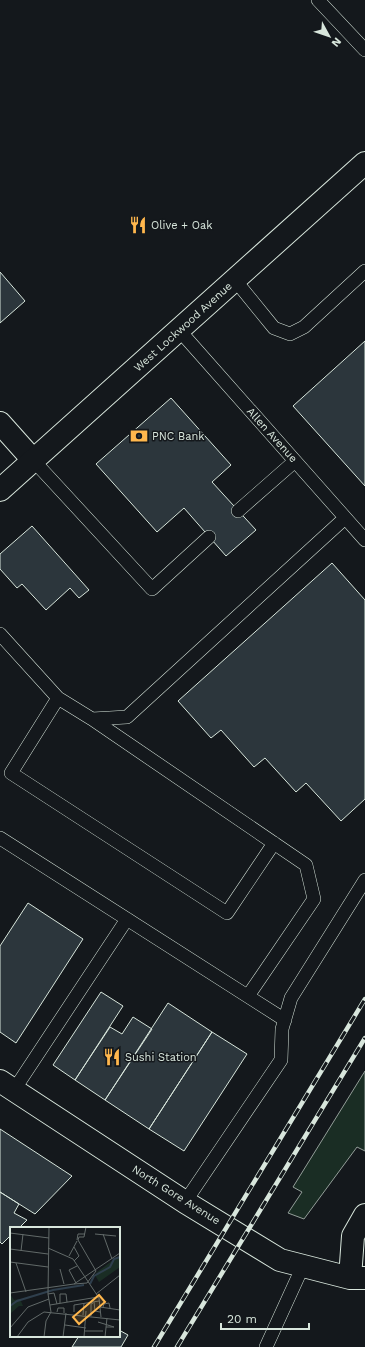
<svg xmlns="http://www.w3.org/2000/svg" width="365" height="1347" font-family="'Work Sans',sans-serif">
<rect width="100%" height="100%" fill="#14181c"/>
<!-- green -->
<path fill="#1a2d24" stroke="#939e99" d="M365 1071V1151L357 1147 304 1219 288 1213 302 1192 293 1187Z"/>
<!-- building -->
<path fill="#2c363c" stroke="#d8e6dc" d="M0 272 25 301 0 323Z
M365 341V486L293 406Z
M171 398 231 465 212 482 256 530 226 556 184 508 157 532 96 464Z
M32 526 89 590 79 598 70 588 46 610 22 584 17 588 0 569V554Z
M332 563 365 600V799L341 821 306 783 296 792 265 758 254 767 221 730 211 738 178 701Z
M28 903 83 939 16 1043 0 1032V946Z
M101 992 123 1006 75 1080 53 1065Z
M168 1003 212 1032 149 1129 105 1100Z
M133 1017 152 1029 105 1100 75 1080 110 1027 122 1034Z
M212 1032 247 1054 184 1151 149 1129Z
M0 1129 72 1176 35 1214 0 1192Z
M0 1192 19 1204 14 1213 27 1220 19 1228H11V1235L2 1244 0 1242Z
M119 1330 128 1335 121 1347H72L79 1336H119Z"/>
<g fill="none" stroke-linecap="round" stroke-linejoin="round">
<!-- service casing -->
<g stroke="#d8e6dc" stroke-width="14">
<path id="service" d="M318 0 365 50
M235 280 274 328 290 334 304 327 365 271
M179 330 365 540
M33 460 152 589 209 537
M238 511 295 461
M0 634 58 698 92 719 306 865 314 899 248 996
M58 698 11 773 227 913 274 843
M92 719 127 717 345 518
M0 838 285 1020
M14 1090 127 919
M185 1202 281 1060 282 1029 291 998 365 880
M266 1347 303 1266"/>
</g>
<!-- minor casing -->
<g stroke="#d8e6dc" stroke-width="24">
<path id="minor" d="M0 423 33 460
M0 1081 185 1202 280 1260 350 1278H365
M350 1278 353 1236 365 1215"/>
</g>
<!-- secondary casing -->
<g stroke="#d8e6dc" stroke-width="24">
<path id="secondary" d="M0 490 365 163"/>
</g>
<!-- service -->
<use href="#service" stroke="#14181c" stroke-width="13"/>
<!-- minor -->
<use href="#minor" stroke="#14181c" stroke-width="22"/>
<!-- secondary -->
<use href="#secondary" stroke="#14181c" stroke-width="22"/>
<!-- rail casing -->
<g stroke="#d8e6dc" stroke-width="4.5">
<path id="rail" d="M154 1347 365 999
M177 1347 365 1038"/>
</g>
<!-- rail -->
<use href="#rail" stroke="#14181c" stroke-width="3" stroke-dasharray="9" stroke-linecap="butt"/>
</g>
<!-- icons -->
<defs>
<g id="restaurant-bare" transform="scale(1.38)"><path d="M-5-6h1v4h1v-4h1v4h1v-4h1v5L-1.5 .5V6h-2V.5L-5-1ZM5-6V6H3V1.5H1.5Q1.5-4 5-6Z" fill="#ffb74d" stroke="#14181c" stroke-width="2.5" paint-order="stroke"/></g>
<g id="bank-bare" transform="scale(1.38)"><path d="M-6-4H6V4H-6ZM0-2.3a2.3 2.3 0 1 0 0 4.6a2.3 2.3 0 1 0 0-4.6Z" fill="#ffb74d" stroke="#14181c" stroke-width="2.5" paint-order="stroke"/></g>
</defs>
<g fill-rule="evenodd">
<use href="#restaurant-bare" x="138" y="225"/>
<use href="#bank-bare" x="139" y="436"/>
<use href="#restaurant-bare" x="112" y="1057"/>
</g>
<g text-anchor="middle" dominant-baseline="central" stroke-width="3" stroke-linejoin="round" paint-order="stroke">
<!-- poi labels -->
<g font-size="11" fill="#d8e6dc" stroke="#14181c" text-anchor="start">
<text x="151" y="225">Olive + Oak</text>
<text x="152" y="436">PNC Bank</text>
<text x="125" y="1057">Sushi Station</text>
</g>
<!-- street labels -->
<g font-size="11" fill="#d8e6dc" stroke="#14181c">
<text transform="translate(183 327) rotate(-42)">West Lockwood Avenue</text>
<text transform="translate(272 435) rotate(48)">Allen Avenue</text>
<text transform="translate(176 1195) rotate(32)">North Gore Avenue</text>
</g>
</g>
<!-- overview -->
<g transform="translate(10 1227)">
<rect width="110" height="110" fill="#14181c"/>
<path d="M110 28V40L89 55 85 48 87 45ZM0 67 4 73 10 72 13 79H9L1 86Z" fill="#1a2d24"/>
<path fill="none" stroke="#2f3f4d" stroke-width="2" d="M80 57 84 49 100 40 104 32 110 30M0 79 7 74 43 63 74 58"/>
<path fill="none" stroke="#626a69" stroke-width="1" d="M0 6 39 11M85 7 106 9M93 7 102 32M67 13 68 7H75M68 13 69 10H74L76 0M64 20 69 29 64 34M38 21 63 32 89 71 91 90M0 22 38 27M11 24 13 7M59 29 67 14M0 35 38 40M6 36 16 65M50 42 54 57M66 56 59 43 67 39M64 57 77 56 86 44 68 13M0 66 64 57 110 26M38 67 44 66 47 77M86 67 110 48M84 75 85 84 90 85M50 76V67H56L57 75M40 78 88 70M90 80 110 83M93 80 94 77 99 76 100 81M47 85 48 81H54V86M64 85V78L89 74M73 88 74 76M81 89V77L83 76M88 95 104 100H96M55 98 76 101M0 101 18 80 39 72M75 104H93M7 110 18 95 34 85 110 93M34 110 36 94 41 85 38 67 39 0M53 110 56 86M74 110 76 84M95 110 97 91"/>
<path fill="#ffb74d" fill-opacity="0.15" stroke="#ffb74d" stroke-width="2" d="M89 68 95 75 69 97 63 90Z"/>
<rect width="110" height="110" fill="none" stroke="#d8e6dc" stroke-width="2"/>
</g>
<!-- north arrow -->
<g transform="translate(329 36) rotate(130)" stroke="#14181c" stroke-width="3" paint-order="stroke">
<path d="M0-3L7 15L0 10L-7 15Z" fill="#d8e6dc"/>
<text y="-6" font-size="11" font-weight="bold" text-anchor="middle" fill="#d8e6dc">N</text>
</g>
<!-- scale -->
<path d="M221 1323v6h88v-6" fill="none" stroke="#d8e6dc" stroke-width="2"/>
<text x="227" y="1323" font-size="12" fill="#d8e6dc" stroke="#14181c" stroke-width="3" paint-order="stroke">20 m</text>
</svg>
